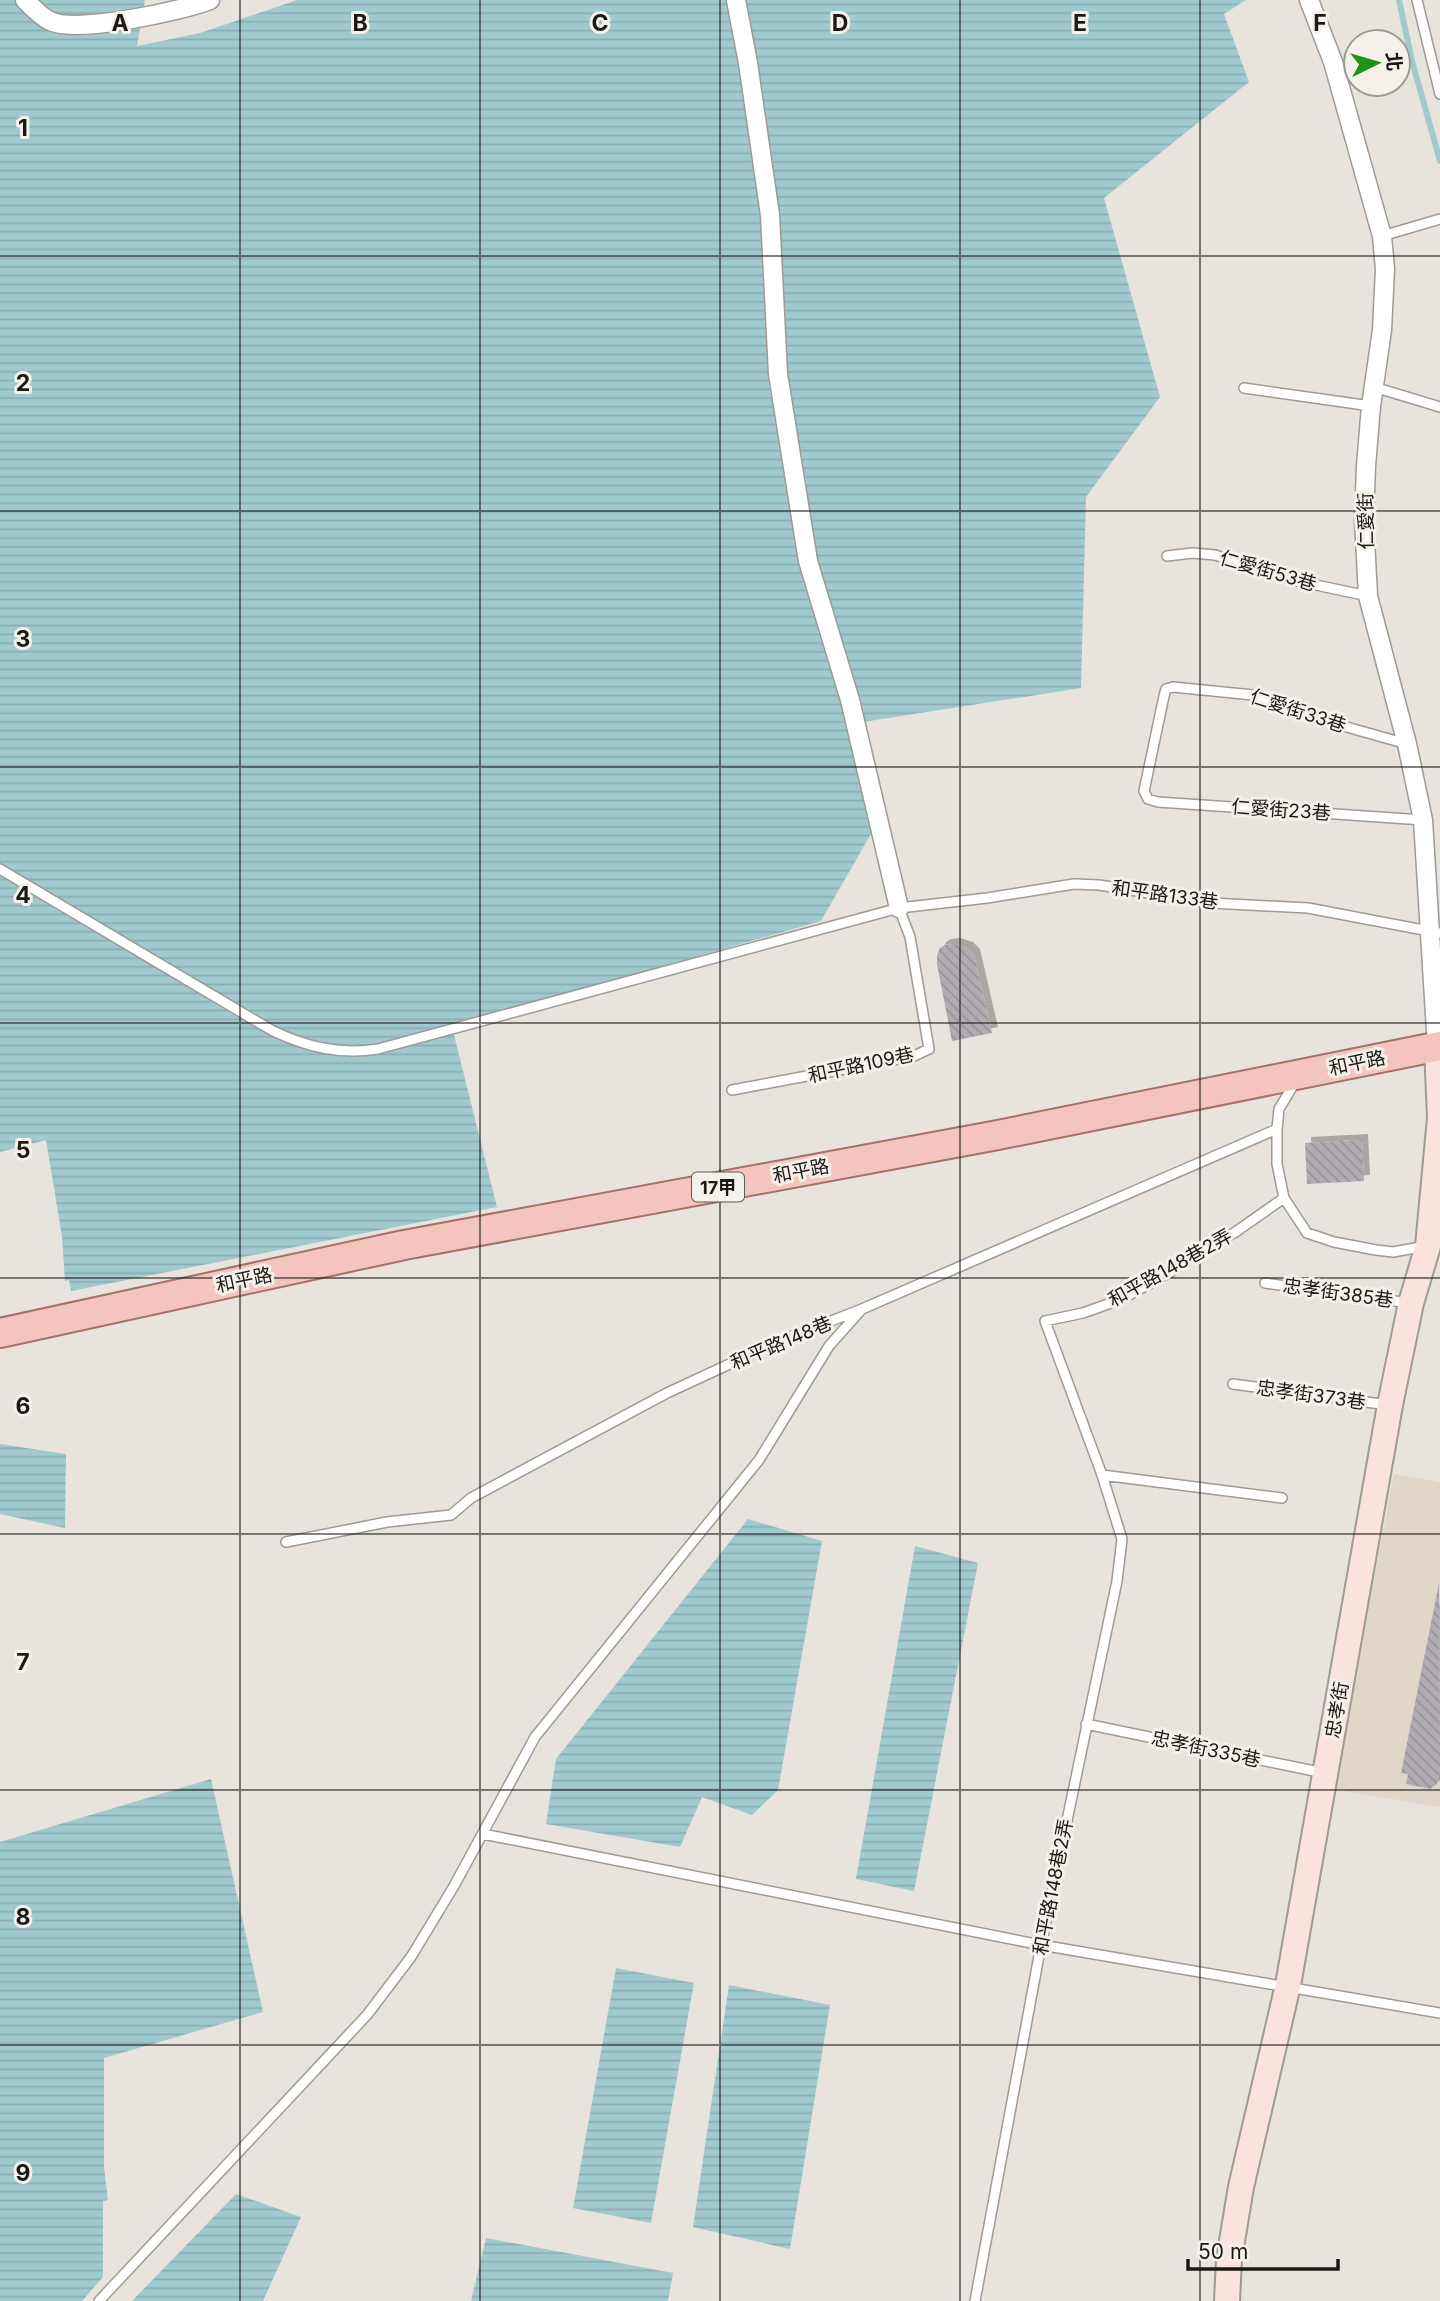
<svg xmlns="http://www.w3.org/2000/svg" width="1440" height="2301" font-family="Inter,'Noto Sans TC',sans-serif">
<defs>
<pattern id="water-rules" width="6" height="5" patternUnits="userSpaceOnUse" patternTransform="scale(1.75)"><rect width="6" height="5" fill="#a1cacf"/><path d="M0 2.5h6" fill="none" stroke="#8aadb1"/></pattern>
<pattern id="building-back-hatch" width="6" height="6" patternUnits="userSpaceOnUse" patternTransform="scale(1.75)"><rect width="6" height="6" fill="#b1acb2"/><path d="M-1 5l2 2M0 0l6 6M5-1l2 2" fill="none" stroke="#989398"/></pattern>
<filter id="shadow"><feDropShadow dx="6" dy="-6" stdDeviation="0" flood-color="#0004"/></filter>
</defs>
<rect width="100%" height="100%" fill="#e8e3dc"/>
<!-- built -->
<path fill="#e0d6c9" d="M1394 1474 1440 1482V1807L1333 1789Z"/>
<!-- water -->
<path fill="url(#water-rules)" d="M0 0H145L137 46 200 33 297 0H1246L1224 14 1249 82 1104 198 1160 397 1086 497 1081 688 850 724 872 832 821 921 452 1027 497 1207 71 1291 69 1280 65 1281 62 1237 46 1140 0 1152Z
M0 1444 66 1454 65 1528 0 1514Z
M748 1519 822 1541 778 1790 752 1815 702 1797 680 1847 546 1824 556 1759Z
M915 1546 978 1563 914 1891 856 1879Z
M211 1779 263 2012 104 2058V2167L108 2200 103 2201V2277L82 2301H0V1842Z
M616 1968 694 1983 651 2223 573 2208Z
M729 1985 830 2005 790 2249 693 2227Z
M236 2194 301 2217 263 2301H132Z
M486 2238 673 2273 668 2301H471Z"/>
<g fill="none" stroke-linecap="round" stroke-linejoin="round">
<!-- stream -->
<path stroke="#a1cacf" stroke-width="6" d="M1399 0 1412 61 1440 161"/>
</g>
<!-- building -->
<path fill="url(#building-back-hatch)" filter="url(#shadow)" d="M954 944 967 948 974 955 992 1033 952 1041 937 964V955L940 948 945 945Z
M1362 1140 1364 1181 1307 1184 1305 1143Z
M1439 1583 1440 1766 1437 1784 1430 1789 1406 1784 1408 1774 1401 1773Z"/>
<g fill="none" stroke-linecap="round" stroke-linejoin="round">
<!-- lane casing -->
<g stroke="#9e9a94" stroke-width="12">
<path id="lane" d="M1417 0 1440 94
M1382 236 1440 219
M1374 387 1440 407
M1244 388 1371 406
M1167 556 1192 553 1215 555 1297 581 1368 596
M1407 744 1343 726 1253 695 1173 687 1166 689 1164 696 1144 791 1148 799 1158 802 1423 820
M0 869 273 1031C307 1047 340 1055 378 1049L899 908 987 898 1074 884 1099 885 1211 903 1308 908 1440 933
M1294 1084 1279 1109 1277 1129V1164L1284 1198 1307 1233 1334 1242 1376 1250 1393 1252 1426 1246
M732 1090 914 1056 929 1049 910 937 899 908
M1265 1283 1409 1303
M1233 1384 1388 1405
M1102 1475 1282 1498
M286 1542 387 1522 451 1515 471 1498 667 1393 777 1342 862 1309 1277 1129
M1086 1724 1324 1773
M483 1834 1041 1945 1440 2013
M99 2301 367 2015 411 1957 454 1886 535 1737 759 1460 829 1346 862 1309
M975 2301 1041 1945 1117 1581 1122 1539 1102 1475 1045 1321 1083 1313 1122 1299 1172 1271 1194 1253 1234 1233 1284 1198"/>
</g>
<!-- street casing -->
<g stroke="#9e9a94" stroke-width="21">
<path id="street" d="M25 0C32 7 41 17 50 21 75 34 182 11 210 0
M736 0 748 63 770 215 778 374 808 561 850 700 899 908
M1309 0 1333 62 1382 236 1385 269 1382 330 1371 406 1366 466 1364 521 1368 596 1407 744 1423 820 1437 1047"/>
</g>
<!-- secondary casing -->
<g stroke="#9e9a94" stroke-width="28">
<path id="secondary" d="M1437 1047 1440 1118
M1227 2301 1229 2259 1241 2187 1288 1985 1390 1405 1411 1303 1428 1246 1440 1118"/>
</g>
<!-- primary casing -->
<g stroke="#a47068" stroke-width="32">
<path id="primary" d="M0 1333 404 1245 998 1135 1440 1046"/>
</g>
<!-- lane -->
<use href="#lane" stroke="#fff" stroke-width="9"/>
<!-- street -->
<use href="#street" stroke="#fff" stroke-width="18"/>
<!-- secondary -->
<use href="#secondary" stroke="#fae2df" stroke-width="24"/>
<!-- primary -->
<use href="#primary" stroke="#f4c5be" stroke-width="28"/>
</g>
<!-- grid -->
<path fill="none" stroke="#1b1917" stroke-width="2" stroke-opacity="0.55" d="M240 0V2301M480 0V2301M720 0V2301M960 0V2301M1200 0V2301M0 256H1440M0 511H1440M0 767H1440M0 1023H1440M0 1278H1440M0 1534H1440M0 1790H1440M0 2045H1440"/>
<g text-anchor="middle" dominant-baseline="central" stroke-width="6" stroke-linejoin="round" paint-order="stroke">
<!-- shield labels -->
<rect fill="#f5f0ea" stroke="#5c5a56" stroke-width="2" x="692" y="1172.5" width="52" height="29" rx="5"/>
<g font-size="18" font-weight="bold" fill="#1b1917">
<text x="718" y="1187">17甲</text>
</g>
<!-- street labels -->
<g font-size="19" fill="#1b1917" stroke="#f5f0ea">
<text transform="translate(1366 521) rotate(-91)">仁愛街</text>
<text transform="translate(1268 571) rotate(16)">仁愛街53巷</text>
<text transform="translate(1298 711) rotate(18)">仁愛街33巷</text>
<text transform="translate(1281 810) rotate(4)">仁愛街23巷</text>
<text transform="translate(1165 895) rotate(8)">和平路133巷</text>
<text transform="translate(1357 1063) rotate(-12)">和平路</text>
<text transform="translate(861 1065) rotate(-12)">和平路109巷</text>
<text transform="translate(801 1171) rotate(-11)">和平路</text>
<text transform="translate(1170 1268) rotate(-29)">和平路148巷2弄</text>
<text transform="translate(244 1280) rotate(-12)">和平路</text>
<text transform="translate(1338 1293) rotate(8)">忠孝街385巷</text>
<text transform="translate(781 1343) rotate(-23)">和平路148巷</text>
<text transform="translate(1311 1395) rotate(8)">忠孝街373巷</text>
<text transform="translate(1337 1710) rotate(-80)">忠孝街</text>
<text transform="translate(1206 1749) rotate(12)">忠孝街335巷</text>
<text transform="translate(1053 1887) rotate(-79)">和平路148巷2弄</text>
</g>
</g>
<g font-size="23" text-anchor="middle" font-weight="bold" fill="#1b1917" stroke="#f5f0ea" stroke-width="6" stroke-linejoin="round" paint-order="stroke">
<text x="120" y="31">A</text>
<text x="360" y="31">B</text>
<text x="600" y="31">C</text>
<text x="840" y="31">D</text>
<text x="1080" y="31">E</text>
<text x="1320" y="31">F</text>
<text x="23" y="136">1</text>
<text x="23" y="391">2</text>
<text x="23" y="647">3</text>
<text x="23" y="903">4</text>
<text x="23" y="1158">5</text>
<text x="23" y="1414">6</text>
<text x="23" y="1670">7</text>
<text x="23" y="1925">8</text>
<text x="23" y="2181">9</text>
</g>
<!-- north arrow -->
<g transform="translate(1377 63) rotate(85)"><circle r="33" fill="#f5f0ea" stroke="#9e9a96" stroke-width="2"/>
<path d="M0-5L12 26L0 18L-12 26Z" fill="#239017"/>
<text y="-10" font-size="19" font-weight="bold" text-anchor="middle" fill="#1b1917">北</text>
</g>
<!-- scale -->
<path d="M1188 2259v10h150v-10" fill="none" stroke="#1b1917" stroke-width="3.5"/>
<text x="1198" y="2259" font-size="21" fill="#1b1917" stroke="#f5f0ea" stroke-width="5" paint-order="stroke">50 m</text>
</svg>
